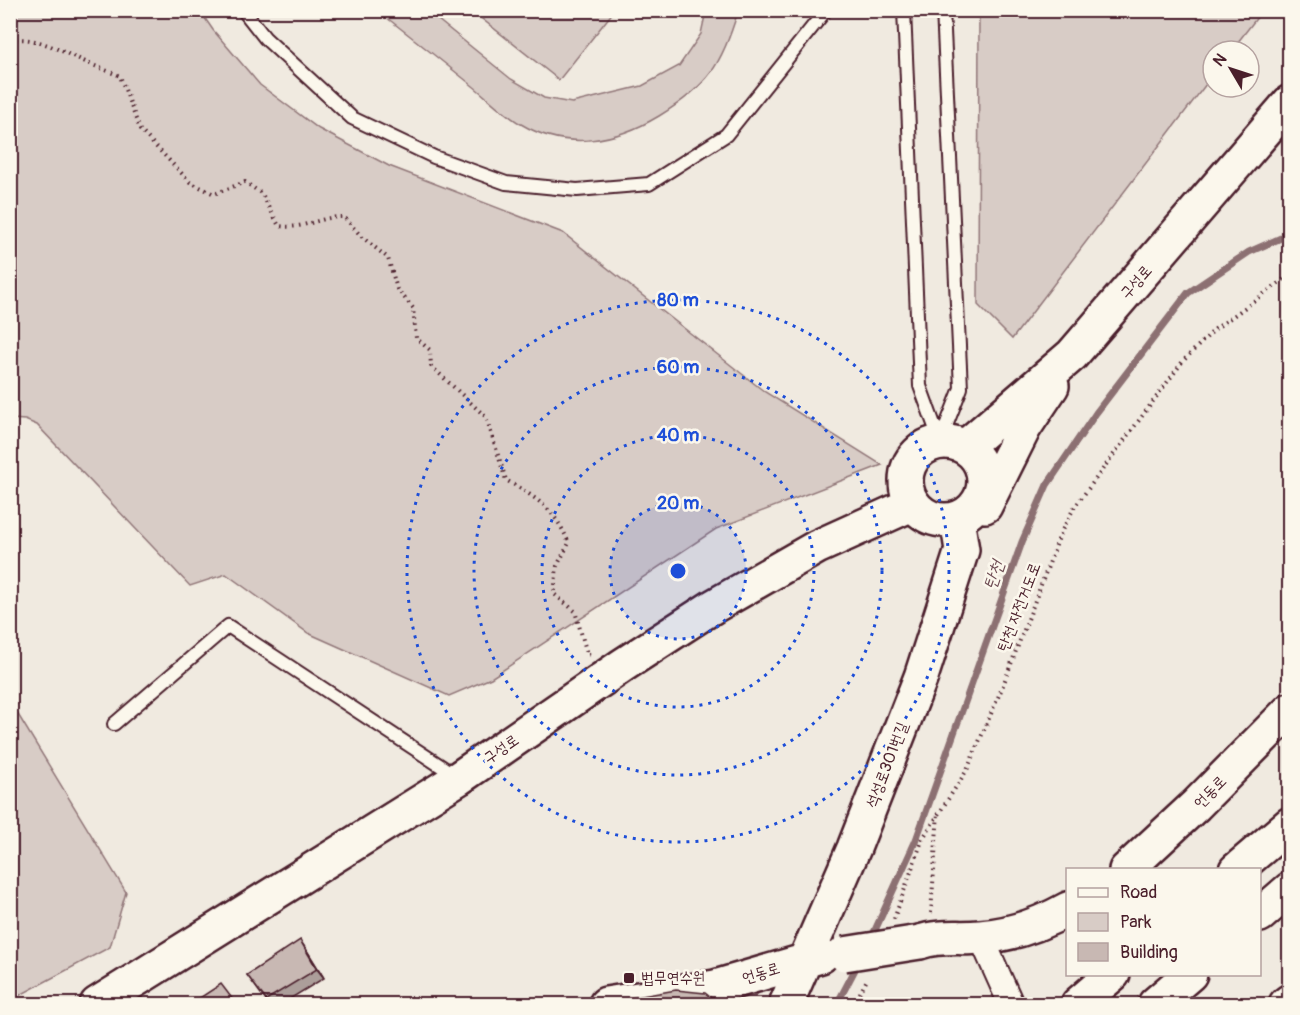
<svg xmlns="http://www.w3.org/2000/svg" width="1300" height="1015" font-family="Pangolin,'Poor Story',sans-serif">
<rect width="100%" height="100%" fill="#f0eae0"/>
<filter id="ink" filterUnits="userSpaceOnUse"><feTurbulence type="fractalNoise" baseFrequency=".0167" numOctaves="2"/><feDisplacementMap in="SourceGraphic" scale="12" xChannelSelector="R" yChannelSelector="G"/><feConvolveMatrix kernelMatrix="1 2 1 2 8 2 1 2 1" color-interpolation-filters="sRGB"/></filter>
<g filter="url(#ink)">
<!-- green -->
<path fill="#d8ccc6" stroke="#917678" stroke-width="1.5" d="M10 11H200L213 30 260 85 319 129 389 166 563 233 765 392 882 465 716 529 491 678 449 696 308 633 226 574 190 586 37 425 25 420 11 419Z
M378 11H427L511 79 544 98 572 103 642 86 679 66 701 34 706 11H738C722 65 708 86 659 116 616 142 566 151 521 124 502 113 485 95 468 82 438 58 408 34 378 11Z
M472 11H614L559 80Z
M979 11H1262L1231 51H1213V75L1012 339 978 305Z
M11 703 126 892 110 947 11 1000Z"/>
<g fill="none" stroke-linecap="round" stroke-linejoin="round">
<!-- stream -->
<path stroke="#8c6f72" stroke-width="7" d="M871 939 916 840 1022 542 1047 485 1096 413 1188 293 1249 252 1290 234
M837 1004 859 962"/>
<!-- lane casing -->
<g stroke="#4a1f2b" stroke-width="16">
<path id="lane" d="M243 10 265 38 352 118 434 157 506 183 577 190 649 184 726 135 826 10
M904 10 920 386 940 441
M940 441 961 388 943 10
M114 724 228 626 456 776"/>
</g>
<!-- street casing -->
<g stroke="#4a1f2b" stroke-width="28">
<path id="street" d="M981 937 1011 1004"/>
</g>
<!-- secondary casing -->
<g stroke="#4a1f2b" stroke-width="38">
<path id="secondary" d="M906 481a39 39 0 1 1 78 0a39 39 0 1 1-78 0Z
M965 447 1072 355 1290 102
M985 506 1024 428 1052 386
M1126 870 1196 805 1290 710
M920 942C939 935 960 939 980 937 1010 935 1041 924 1068 909
M97 1004 459 778 623 665 714 606 817 547 912 504
M606 1004 715 987 821 956
M786 1004 854 848 921 677 962 550 957 519"/>
</g>
<!-- highway casing -->
<g stroke="#4a1f2b" stroke-width="38">
<path id="highway" d="M1236 870 1290 824
M1260 915 1290 889
M1078 1004 1113 974
M1155 1004 1190 974
M1286 1004 1290 1001"/>
</g>
<!-- path -->
<path stroke="#4a1f2b" stroke-width="4" stroke-dasharray="1.5 4.5" stroke-linecap="butt" d="M10 40C36 36 54 48 77 58 91 65 106 70 120 76L140 130 190 182 214 194 245 182 262 194 279 226C305 230 319 216 344 217L362 237 388 258 397 289 413 308 416 338 430 350 431 366 486 417 506 480C538 499 554 508 569 543L557 566 554 594 575 611 587 654 591 655
M931 913 938 813
M894 919 923 838 967 770 1002 688 1061 532 1074 508 1183 361 1215 329 1290 275
M854 1004 868 978"/>
<!-- lane -->
<use href="#lane" stroke="#fbf7ec" stroke-width="12"/>
<!-- street -->
<use href="#street" stroke="#fbf7ec" stroke-width="24"/>
<!-- secondary -->
<use href="#secondary" stroke="#fbf7ec" stroke-width="33"/>
<!-- highway -->
<use href="#highway" stroke="#fbf7ec" stroke-width="33"/>
<!-- secondary-bridge casing -->
<g stroke="#4a1f2b" stroke-width="38" stroke-linecap="butt">
<path id="secondary-bridge" d="M844 954 920 942"/>
</g>
<!-- secondary-bridge -->
<use href="#secondary-bridge" stroke="#fbf7ec" stroke-width="33"/>
</g>
<!-- wall -->
<path fill="#ac9e9a" stroke="#4a1f2b" stroke-width="1.5" d="M306 949 324 978 280 1005H269L247 975Z"/>
<!-- shaded-wall -->
<path fill="#8c817d" stroke="#4a1f2b" stroke-width="1.5" d="M300 940 306 949 324 978 317 969Z"/>
<!-- building -->
<path fill="#c8b8b3" stroke="#4a1f2b" stroke-width="1.5" d="M300 940 317 969 266 1000 247 975Z
M221 984 237 1005H189Z
M676 990 705 993 720 1005H590Z"/>
</g>
<!-- distance rings -->
<circle cx="678" cy="571" r="68" fill="#1d4ed8" fill-opacity=".12"/>
<g fill="none" stroke="#1d4ed8" stroke-width="3" stroke-dasharray="3 6">
<circle cx="678" cy="571" r="68"/>
<circle cx="678" cy="571" r="136"/>
<circle cx="678" cy="571" r="204"/>
<circle cx="678" cy="571" r="271"/>
</g>
<!-- markers -->
<rect fill="#4a1f2b" stroke="#fbf7ec" stroke-width="2" x="623" y="972" width="12" height="12" rx="3"/>
<g text-anchor="middle" dominant-baseline="central" stroke-width="5" stroke-linejoin="round" paint-order="stroke">
<!-- street labels -->
<g font-size="16" fill="#4a1f2b" stroke="#fbf7ec">
<text transform="translate(1136 282) rotate(-49)">구성로</text>
<text transform="translate(1019 607) rotate(-69)">탄천 자전거도로</text>
<text transform="translate(501 749) rotate(-35)">구성로</text>
<text transform="translate(887 765) rotate(-69)">석성로301번길</text>
<text transform="translate(1210 792) rotate(-45)">언동로</text>
<text transform="translate(761 973) rotate(-17)">언동로</text>
</g>
<!-- poi labels -->
<g font-size="16" fill="#4a1f2b" stroke="#fbf7ec" text-anchor="start">
<text x="641" y="978">법무연수원</text>
</g>
<!-- water labels -->
<g font-size="18" font-style="italic" fill="#704e55" stroke="#fbf7ec">
<text transform="translate(994 575) rotate(-71)">탄천</text>
</g>
</g>
<circle cx="678" cy="571" r="9" fill="#1d4ed8" stroke="#fbf7ec" stroke-width="3"/>
<g font-size="18" text-anchor="middle" font-weight="bold" fill="#1d4ed8" stroke="#fbf7ec" stroke-width="5" stroke-linejoin="round" paint-order="stroke">
<text x="678" y="306">80 m</text>
<text x="678" y="373">60 m</text>
<text x="678" y="441">40 m</text>
<text x="678" y="509">20 m</text>
</g>
<!-- margin -->
<rect width="1300" height="1015" fill="none" stroke="#fbf7ec" stroke-width="36"/>
<rect x="18" y="18" width="1264" height="979" fill="none" stroke="#4a1f2b" stroke-width="2" filter="url(#ink)"/>
<!-- legend -->
<rect x="1066" y="868" width="195" height="108" fill="#fbf7ec" stroke="#b4a19f" stroke-width="1.5"/>
<rect x="1078" y="888" width="30" height="9" fill="#fbf7ec" stroke="#b4a19f" stroke-width="1.5"/>
<text x="1120" y="898" font-size="18" fill="#4a1f2b">Road</text>
<rect x="1078" y="913" width="30" height="18" fill="#d8ccc6" stroke="#b4a19f" stroke-width="1.5"/>
<text x="1120" y="928" font-size="18" fill="#4a1f2b">Park</text>
<rect x="1078" y="943" width="30" height="18" fill="#c8b8b3" stroke="#b4a19f" stroke-width="1.5"/>
<text x="1120" y="958" font-size="18" fill="#4a1f2b">Building</text>
<!-- north arrow -->
<g transform="translate(1231 69) rotate(309)"><circle r="28" fill="#fbf7ec" stroke="#b4a19f" stroke-width="1.5"/>
<path d="M0-4.5L10 22L0 15L-10 22Z" fill="#4a1f2b"/>
<text y="-9" font-size="16" font-weight="bold" text-anchor="middle" fill="#4a1f2b">N</text>
</g>
</svg>
